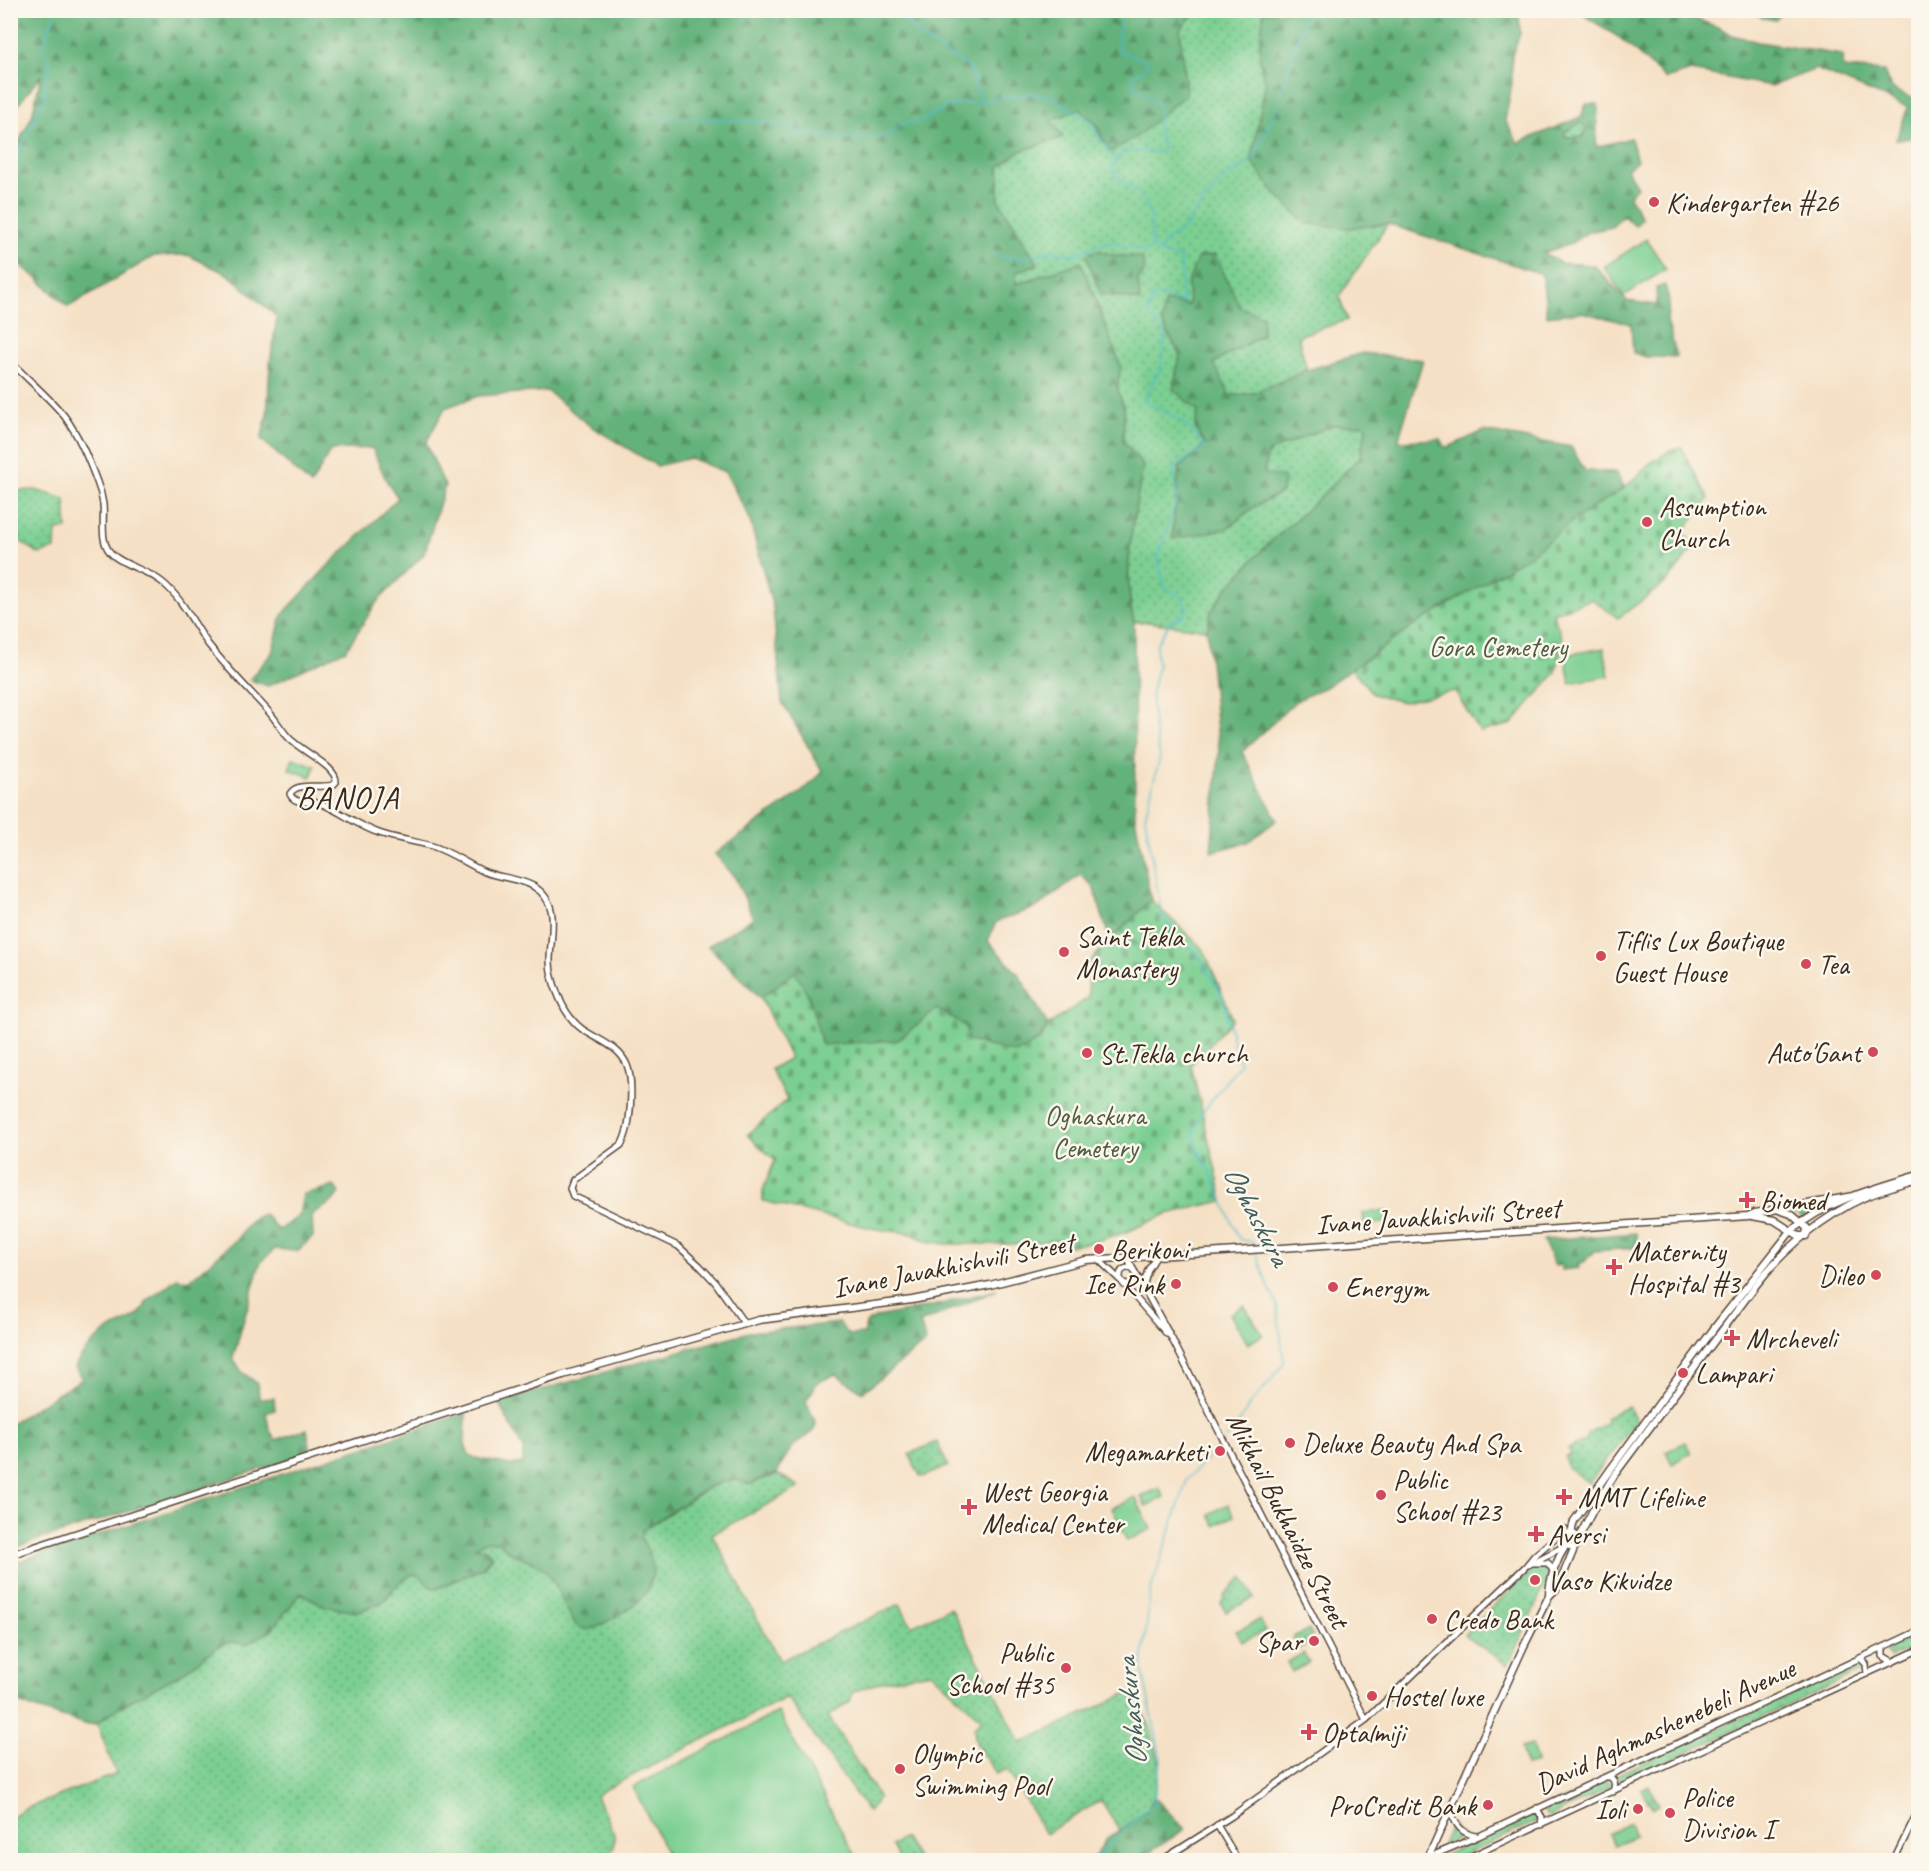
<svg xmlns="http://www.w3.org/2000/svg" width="1929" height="1871" font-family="Caveat,sans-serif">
<defs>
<pattern id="green-dots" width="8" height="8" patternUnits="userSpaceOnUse" patternTransform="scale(1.5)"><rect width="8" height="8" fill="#7bcf92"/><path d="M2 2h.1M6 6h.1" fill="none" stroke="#66a877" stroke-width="1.8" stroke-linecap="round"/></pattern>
<pattern id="forest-firs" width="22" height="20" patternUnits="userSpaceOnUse" patternTransform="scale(1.5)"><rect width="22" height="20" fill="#64b27c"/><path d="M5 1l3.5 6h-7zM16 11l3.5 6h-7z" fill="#549165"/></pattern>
<pattern id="cemetery-stones" width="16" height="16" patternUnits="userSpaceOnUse" patternTransform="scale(1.5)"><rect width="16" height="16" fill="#7bcf92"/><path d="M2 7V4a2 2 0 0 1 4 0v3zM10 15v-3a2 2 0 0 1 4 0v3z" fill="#66a877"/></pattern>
</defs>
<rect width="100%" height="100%" fill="#fbf7ec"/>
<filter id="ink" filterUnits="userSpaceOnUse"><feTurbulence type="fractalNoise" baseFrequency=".0167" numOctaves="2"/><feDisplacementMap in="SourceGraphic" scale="12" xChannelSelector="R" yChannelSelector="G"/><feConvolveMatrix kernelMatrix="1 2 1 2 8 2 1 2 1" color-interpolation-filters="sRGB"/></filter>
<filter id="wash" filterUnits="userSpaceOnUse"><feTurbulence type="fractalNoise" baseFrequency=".008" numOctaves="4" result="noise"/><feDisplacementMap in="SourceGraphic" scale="24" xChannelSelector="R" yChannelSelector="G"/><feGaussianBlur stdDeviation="1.35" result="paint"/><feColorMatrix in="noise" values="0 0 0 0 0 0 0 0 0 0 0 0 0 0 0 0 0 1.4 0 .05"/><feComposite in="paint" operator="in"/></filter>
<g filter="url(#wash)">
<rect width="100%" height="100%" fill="#f5e0c5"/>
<!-- green -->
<path fill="url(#green-dots)" stroke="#5b7c58" stroke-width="1.5" fill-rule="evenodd" d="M1196 11H1264C1262 34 1255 61 1266 82L1252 161 1349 228 1388 224 1339 296 1347 320 1298 336 1307 370 1254 393 1230 396 1213 363 1262 335 1240 307 1215 255 1188 282 1189 305 1165 301 1162 322 1180 355 1173 389 1198 411 1195 428 1205 444 1226 529 1254 507 1282 492 1264 473 1268 452 1333 425 1367 424 1360 457 1314 503 1266 546 1228 587 1211 612 1207 630 1148 622H1134C1121 572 1134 516 1143 466L1122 441 1124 409 1117 387 1121 366 1042 275 1016 285 1015 272 1038 264 999 201V166L1020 151 1062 137 1051 120 1080 109 1094 122 1109 152 1186 95 1180 29ZM1096 250 1113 255 1142 258 1145 270 1138 280Z
M1580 123 1586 127 1583 137H1566L1564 132Z
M36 490 65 499 67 529 56 530 55 549 39 554 11 535V491Z
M1834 1202 1803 1218 1793 1211Z
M1628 1406 1637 1421 1589 1483 1567 1467 1565 1457 1571 1454 1568 1449 1588 1439 1586 1434 1607 1423 1605 1418Z
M937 1442 948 1466 923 1477 920 1476 909 1454Z
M778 1474 800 1487 712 1534 780 1661 900 1604 911 1626 951 1608 1021 1743 1130 1692 1149 1724 1160 1764 1154 1797 1147 1810 1120 1831 1101 1800 1045 1834 1007 1769 996 1774C985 1753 975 1753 974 1727L982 1720 931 1672 883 1681 853 1692 850 1702 828 1716 879 1798 868 1812 787 1697 602 1791 596 1796 614 1834V1848L609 1853 593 1860H11L10 1820 22 1810 116 1774 97 1723 121 1706 182 1673 219 1646 231 1642 246 1644 270 1631 301 1593C327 1607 356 1620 383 1601 393 1594 400 1573 414 1574 424 1575 427 1587 437 1589L484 1568 492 1556 487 1550 474 1547 487 1541 502 1542C505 1555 530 1558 541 1567 558 1580 563 1607 576 1625L652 1563 641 1537 643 1530 709 1487 722 1482 736 1480 750 1484Z
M1535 1567C1543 1567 1547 1570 1549 1577L1508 1665 1464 1635Z
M1243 1577 1254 1598 1226 1612 1221 1604 1225 1595Z
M1309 1629 1313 1636 1304 1640 1306 1645 1298 1649 1293 1637Z
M1918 1635V1646L1891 1658 1887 1654V1649Z
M1861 1663 1864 1669 1862 1671 1627 1780 1620 1783 1616 1778 1618 1774Z
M1606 1780 1611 1785 1607 1789 1549 1817 1545 1814V1808Z
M1649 1785 1658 1805 1653 1808 1641 1789Z
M1532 1814H1538V1821L1453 1860H1434Z
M1451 1824 1458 1832 1464 1836 1441 1847Z
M905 1838 918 1860H900L891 1845Z"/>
<!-- forest -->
<path fill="url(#forest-firs)" stroke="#506e4d" stroke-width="1.5" fill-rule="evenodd" d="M11 11H1196L1180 30 1186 94 1136 137 1110 152 1094 122 1079 109 1051 120 1063 137 1020 151 999 167V201L1038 264 1016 272V284L1081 262 1121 366 1117 387 1124 409 1123 441 1143 466C1134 516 1121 572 1134 622L1135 817 1151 900 1110 940 1093 886 1080 875 1037 907 996 922 988 941 1019 975 1048 1025C1041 1040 1031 1046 1016 1054L968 1041 937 1009 898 1040 822 1045 809 997 795 972 761 998 708 946 753 918 736 879 715 854 804 790 823 772 782 702 773 608 749 517 725 472 690 458 657 466 590 426 547 391 478 396 445 408 426 443 445 486 424 554 377 602 346 650 268 686 249 680 272 653 282 615 326 568 398 498 386 480 372 448 331 450 311 485 261 439 267 417 270 363 277 317 229 275 188 255 154 256 68 307 31 273 11 259V157L32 116 41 75 17 106 11 124Z
M1264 11H1519L1520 34 1512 55V84L1505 120 1518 143 1581 117 1586 104H1598L1596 147 1631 138 1637 161 1627 169 1637 187 1629 196 1642 218 1635 226 1622 215 1612 227 1588 232 1570 244 1543 253 1561 263 1594 265 1627 301 1657 305 1656 288 1665 285 1669 301 1667 321 1677 357H1646L1633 353 1631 324 1581 312 1547 316 1542 274 1388 224 1349 228 1306 223 1274 192 1251 161 1266 82C1255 61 1261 34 1264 11ZM1580 123 1586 127 1583 137H1566L1564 132Z
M1577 11H1674L1720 28 1732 35 1758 42 1842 55 1843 68 1884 71C1889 92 1898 92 1917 100L1918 137 1896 140 1908 107 1816 69 1771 86 1691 71 1666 79 1620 38Z
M1755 11H1782L1776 20 1762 18Z
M1096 250 1113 255 1142 258 1145 270 1138 280 1140 301 1101 294 1086 255Z
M1215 255 1240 307 1263 316 1262 335 1214 363 1230 396 1254 393 1307 370 1362 353 1423 360 1398 441 1441 439 1446 448 1484 431 1571 447 1585 471 1616 472 1625 488 1575 519 1529 556 1423 620 1325 687 1296 701 1242 752 1277 820 1248 842 1211 852 1219 751 1207 630 1211 612 1228 587 1266 546 1314 503 1360 457 1367 425H1333L1268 452 1264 473 1284 478 1282 492 1254 507 1226 529 1172 539 1179 468 1205 444 1195 428 1198 411 1173 389 1180 355 1162 322 1165 301 1189 305 1188 282 1198 257Z
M334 1186 340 1193 331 1203 312 1214 313 1237 297 1251 275 1249 260 1263 233 1358 242 1372 258 1384 259 1399 274 1398 275 1410 266 1413 269 1428 275 1440 307 1429 311 1453 11 1549V1423L82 1379 75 1367C81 1354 91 1343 103 1334 116 1323 142 1321 146 1302L177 1278 189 1281 236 1240 252 1219 264 1214 278 1230 299 1216 303 1194Z
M1636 1233 1637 1244 1633 1248 1594 1251 1584 1262 1578 1263 1579 1268 1562 1270 1561 1265 1555 1266 1543 1240Z
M997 1290 920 1323 926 1342 863 1392 835 1374 817 1383 806 1401 816 1424 813 1431 791 1448 777 1473 750 1484 736 1480 722 1482 709 1487 643 1530 641 1537C645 1545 650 1555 652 1563 659 1599 620 1614 595 1628 587 1630 582 1630 576 1625 563 1607 558 1580 541 1567 530 1558 506 1555 501 1542L487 1541 475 1547 487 1550 491 1556 483 1567 437 1589 430 1587 421 1577 414 1574 407 1577 396 1586 382 1602 356 1612 325 1606 301 1593 270 1631 246 1644 231 1642 219 1646 182 1673 121 1706 96 1724 88 1725 11 1701V1564L466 1413 465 1444 470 1457 510 1465 523 1463V1448L498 1402 749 1332 839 1323 849 1335 864 1334 866 1323 877 1317 933 1306Z
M1154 1797 1185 1829 1138 1860H1088L1095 1856 1108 1837 1120 1831 1147 1810Z"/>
<!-- cemetery -->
<path fill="url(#cemetery-stones)" stroke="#5b7c58" stroke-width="1.5" d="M1681 447 1709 499 1682 532 1695 546 1667 582 1618 618 1592 599 1553 613 1563 641 1556 672 1512 724 1480 732 1455 691 1403 702 1373 694 1352 669 1423 620 1529 556 1575 519 1625 488 1649 464 1671 450Z
M1151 900 1204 950 1233 1019 1191 1065 1223 1201 1167 1214 1129 1231 1093 1242 1068 1246 1058 1240 1019 1244H946L925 1241 913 1234 870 1228 763 1201V1190L775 1160 747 1135 787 1100 771 1069 790 1058 761 998 795 972 809 997 822 1045 898 1040 937 1009 965 1026 968 1041 1016 1053 1035 1043 1043 1035 1048 1025 1088 998 1089 962Z"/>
<!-- pitch -->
<path fill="#7bcf92" stroke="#5b7c58" stroke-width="1.5" d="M1646 239 1666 269 1624 296 1604 267Z
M1604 648 1609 676 1570 683 1565 655Z
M293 758 315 766 311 777 289 769Z
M1388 1211 1389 1222 1364 1225 1363 1213Z
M1244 1305 1263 1335 1248 1344 1230 1314Z
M1685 1442 1691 1453 1672 1464 1666 1452Z
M1159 1488 1164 1497 1146 1506 1141 1497Z
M1135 1497 1151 1529 1127 1541 1112 1508Z
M1228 1504 1234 1516 1215 1526 1209 1514Z
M1260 1620 1265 1631 1242 1642 1236 1631Z
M1304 1653 1309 1663 1292 1672 1287 1662Z
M778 1712 857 1859 854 1860H670L633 1787Z
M1532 1745 1537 1763 1526 1766 1521 1748Z
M1630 1823 1635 1836 1615 1845 1609 1833Z"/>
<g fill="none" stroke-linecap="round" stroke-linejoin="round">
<!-- stream -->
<path stroke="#4ebbc8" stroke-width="1.5" d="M880 10 901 15 920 37 970 68 980 99
M1122 10 1118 45 1120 52 1146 60 1147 66 1132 77 1134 85 1157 103 1160 114 1157 129 1163 147 1158 152 1123 151 1112 168C1117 178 1123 181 1132 188 1154 205 1151 222 1152 248L1164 254 1180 258 1183 303 1165 296 1153 297 1148 314 1166 334 1160 371 1153 381 1144 401C1165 413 1195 424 1204 448L1173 468 1177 499 1158 558 1164 586 1182 598 1187 608 1183 616 1170 622 1156 645 1158 666 1151 694 1154 727 1160 757 1145 817 1162 915 1176 936 1198 955 1223 996 1234 1046 1240 1063 1203 1112 1193 1131 1198 1152 1210 1170 1239 1239 1253 1242 1255 1246
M652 116 773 123 801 133 862 140 885 136 903 124 922 121 946 106 1031 94 1051 97 1083 117 1096 131 1115 160
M10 169 43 102 50 61 43 46 56 10
M1160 252 1163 243 1188 225 1192 216 1226 176 1245 166 1256 154 1277 107 1307 10
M992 254 1017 259 1053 251 1072 255 1112 241 1146 251 1152 248
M1226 1438C1238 1429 1242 1415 1251 1403 1262 1389 1276 1378 1284 1362L1277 1305 1266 1281 1256 1251
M1092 1860 1153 1803 1161 1760 1142 1668 1150 1592 1187 1480 1223 1441"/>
</g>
</g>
<g filter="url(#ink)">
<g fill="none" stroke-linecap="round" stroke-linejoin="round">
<!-- secondary casing -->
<g stroke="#574537" stroke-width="8">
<path id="secondary" d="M10 361C26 378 52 400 65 417 79 436 89 460 97 482 100 489 102 497 103 504 105 521 98 544 114 556 128 567 147 570 162 582 182 598 193 623 208 644 227 668 248 689 269 712 276 720 281 729 288 737 300 751 337 766 336 782L333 785C320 789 297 781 290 794 295 806 311 800 322 804 342 812 358 826 379 833 396 839 414 841 432 846 451 852 467 864 485 872 500 878 518 878 533 886 562 903 550 934 550 961 550 971 553 982 557 992 562 1006 570 1020 582 1029 598 1040 619 1046 627 1065 634 1082 631 1130 621 1145L573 1180 570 1188 573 1196 678 1246 699 1265 715 1282 744 1323
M1127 1258 1172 1339 1366 1720
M1098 1259 1121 1281 1167 1334
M1120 1276a8 8 0 1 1 16 0a8 8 0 1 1-16 0Z
M1143 1287 1148 1270 1156 1257
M1534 1563H1548L1554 1572
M1528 1565 1559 1549 1565 1543
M1883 1648V1656L1893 1662
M1860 1658 1866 1664 1867 1674
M1605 1777H1610C1616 1781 1615 1785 1613 1792
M1537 1808 1542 1818 1541 1825
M1450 1810C1456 1825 1461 1834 1477 1836
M1217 1825 1238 1860
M1429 1857 1479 1836 1918 1631
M1162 1860 1232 1816 1366 1720 1525 1567 1534 1556 1565 1529
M1463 1860 1918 1650
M1894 1860 1918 1811"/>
</g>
<!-- primary casing -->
<g stroke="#574537" stroke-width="9">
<path id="primary" d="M1779 1210 1791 1214 1807 1228 1806 1236
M1752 1216 1774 1220 1799 1236H1805
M1571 1533 1574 1521 1610 1470 1715 1327 1791 1231C1826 1201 1875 1188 1918 1175
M1569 1546 1564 1542 1565 1536 1569 1533 1574 1534
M10 1555 563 1375 759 1320 912 1300 990 1285 1086 1260 1207 1253 1748 1216 1755 1213 1854 1196
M1549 1596C1549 1579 1557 1559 1566 1545
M1427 1860 1523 1648 1549 1596 1557 1588 1561 1580 1578 1539 1593 1510 1615 1474 1756 1285C1784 1249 1823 1216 1865 1197 1882 1190 1901 1185 1918 1180"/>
</g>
<!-- secondary -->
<use href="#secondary" stroke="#fff" stroke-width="5"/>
<!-- primary -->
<use href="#primary" stroke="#fff" stroke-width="6"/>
</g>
</g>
<!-- markers -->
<g fill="#d1495b" stroke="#fbf7ec" stroke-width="2">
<circle cx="1654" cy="202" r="6"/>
<circle cx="1647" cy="522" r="6"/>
<circle cx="1064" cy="952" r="6"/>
<circle cx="1601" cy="956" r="6"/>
<circle cx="1806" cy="964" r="6"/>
<circle cx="1873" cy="1052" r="6"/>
<circle cx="1087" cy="1053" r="6"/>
<path d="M1744 1191h6v6h6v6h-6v6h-6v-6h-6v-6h6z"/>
<circle cx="1099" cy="1249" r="6"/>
<path d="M1611 1258h6v6h6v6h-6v6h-6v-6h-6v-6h6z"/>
<circle cx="1876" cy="1275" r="6"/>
<circle cx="1176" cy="1284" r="6"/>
<circle cx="1333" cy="1287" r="6"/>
<path d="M1729 1329h6v6h6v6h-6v6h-6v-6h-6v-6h6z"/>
<circle cx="1683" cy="1373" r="6"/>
<circle cx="1290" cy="1443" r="6"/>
<circle cx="1220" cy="1451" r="6"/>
<circle cx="1381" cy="1495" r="6"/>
<path d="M1561 1488h6v6h6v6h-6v6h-6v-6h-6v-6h6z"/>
<path d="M966 1498h6v6h6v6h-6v6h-6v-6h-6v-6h6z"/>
<path d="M1533 1525h6v6h6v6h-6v6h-6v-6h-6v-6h6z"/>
<circle cx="1535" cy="1580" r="6"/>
<circle cx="1432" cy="1619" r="6"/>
<circle cx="1314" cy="1641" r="6"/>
<circle cx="1066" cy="1668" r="6"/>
<circle cx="1372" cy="1696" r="6"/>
<path d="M1306 1723h6v6h6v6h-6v6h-6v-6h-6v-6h6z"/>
<circle cx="900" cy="1769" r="6"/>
<circle cx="1488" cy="1805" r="6"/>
<circle cx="1638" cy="1809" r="6"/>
<circle cx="1670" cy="1813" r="6"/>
</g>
<g text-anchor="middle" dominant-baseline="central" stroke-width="5" stroke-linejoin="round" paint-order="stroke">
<!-- poi labels -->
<g font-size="28" fill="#3b2a1e" stroke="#fbf7ec" text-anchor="start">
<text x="1666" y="202">Kindergarten #26</text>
<text x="1659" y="506">Assumption<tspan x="1659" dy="32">Church</tspan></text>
<text x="1076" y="936">Saint Tekla<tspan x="1076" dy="32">Monastery</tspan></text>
<text x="1613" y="940">Tiflis Lux Boutique<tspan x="1613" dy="32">Guest House</tspan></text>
<text x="1818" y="964">Tea</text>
<text x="1861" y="1052" text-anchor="end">Auto'Gant</text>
<text x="1099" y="1053">St.Tekla church</text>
<text x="1760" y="1200">Biomed</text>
<text x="1111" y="1249">Berikoni</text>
<text x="1628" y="1251">Maternity<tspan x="1628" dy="32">Hospital #3</tspan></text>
<text x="1864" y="1275" text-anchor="end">Dileo</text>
<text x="1164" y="1284" text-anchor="end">Ice Rink</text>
<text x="1345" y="1287">Energym</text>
<text x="1746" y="1338">Mrcheveli</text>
<text x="1695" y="1373">Lampari</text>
<text x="1302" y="1443">Deluxe Beauty And Spa</text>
<text x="1208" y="1451" text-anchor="end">Megamarketi</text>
<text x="1393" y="1479">Public<tspan x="1393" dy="32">School #23</tspan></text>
<text x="982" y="1491">West Georgia<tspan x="982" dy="32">Medical Center</tspan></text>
<text x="1578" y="1497">MMT Lifeline</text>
<text x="1548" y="1534">Aversi</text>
<text x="1547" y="1580">Vaso Kikvidze</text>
<text x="1444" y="1619">Credo Bank</text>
<text x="1302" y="1641" text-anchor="end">Spar</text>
<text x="1054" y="1652" text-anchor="end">Public<tspan x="1054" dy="32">School #35</tspan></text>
<text x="1384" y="1696">Hostel luxe</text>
<text x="1322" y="1732">Optalmiji</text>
<text x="912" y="1753">Olympic<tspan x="912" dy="32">Swimming Pool</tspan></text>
<text x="1682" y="1797">Police<tspan x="1682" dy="32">Division I</tspan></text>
<text x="1476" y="1805" text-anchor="end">ProCredit Bank</text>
<text x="1626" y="1809" text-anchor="end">Ioli</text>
</g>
<!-- park labels -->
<g font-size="28" fill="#4e5c41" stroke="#fbf7ec">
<text x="1498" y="646">Gora Cemetery</text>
<text x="1095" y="1115">Oghaskura<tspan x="1095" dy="32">Cemetery</tspan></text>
</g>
<!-- street labels -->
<g font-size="28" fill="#3b2a1e" stroke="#fbf7ec">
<text transform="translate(1438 1216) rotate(-4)">Ivane Javakhishvili Street</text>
<text transform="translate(953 1265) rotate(-11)">Ivane Javakhishvili Street</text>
<text transform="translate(1288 1520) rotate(63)">Mikhail Bukhaidze Street</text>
<text transform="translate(1665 1726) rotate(-25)">David Aghmashenebeli Avenue</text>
</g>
<!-- water labels -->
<g font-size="30" font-style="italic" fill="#425d5a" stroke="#fbf7ec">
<text transform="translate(1257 1215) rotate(62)">Oghaskura</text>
<text transform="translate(1131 1712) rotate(-96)">Oghaskura</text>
</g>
<!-- quarter labels -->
<g font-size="32" letter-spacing="1.5" fill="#3b2a1e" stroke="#fbf7ec">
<text x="348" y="797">BANOJA</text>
</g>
</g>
<!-- margin -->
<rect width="1929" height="1871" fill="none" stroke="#fbf7ec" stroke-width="36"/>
</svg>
